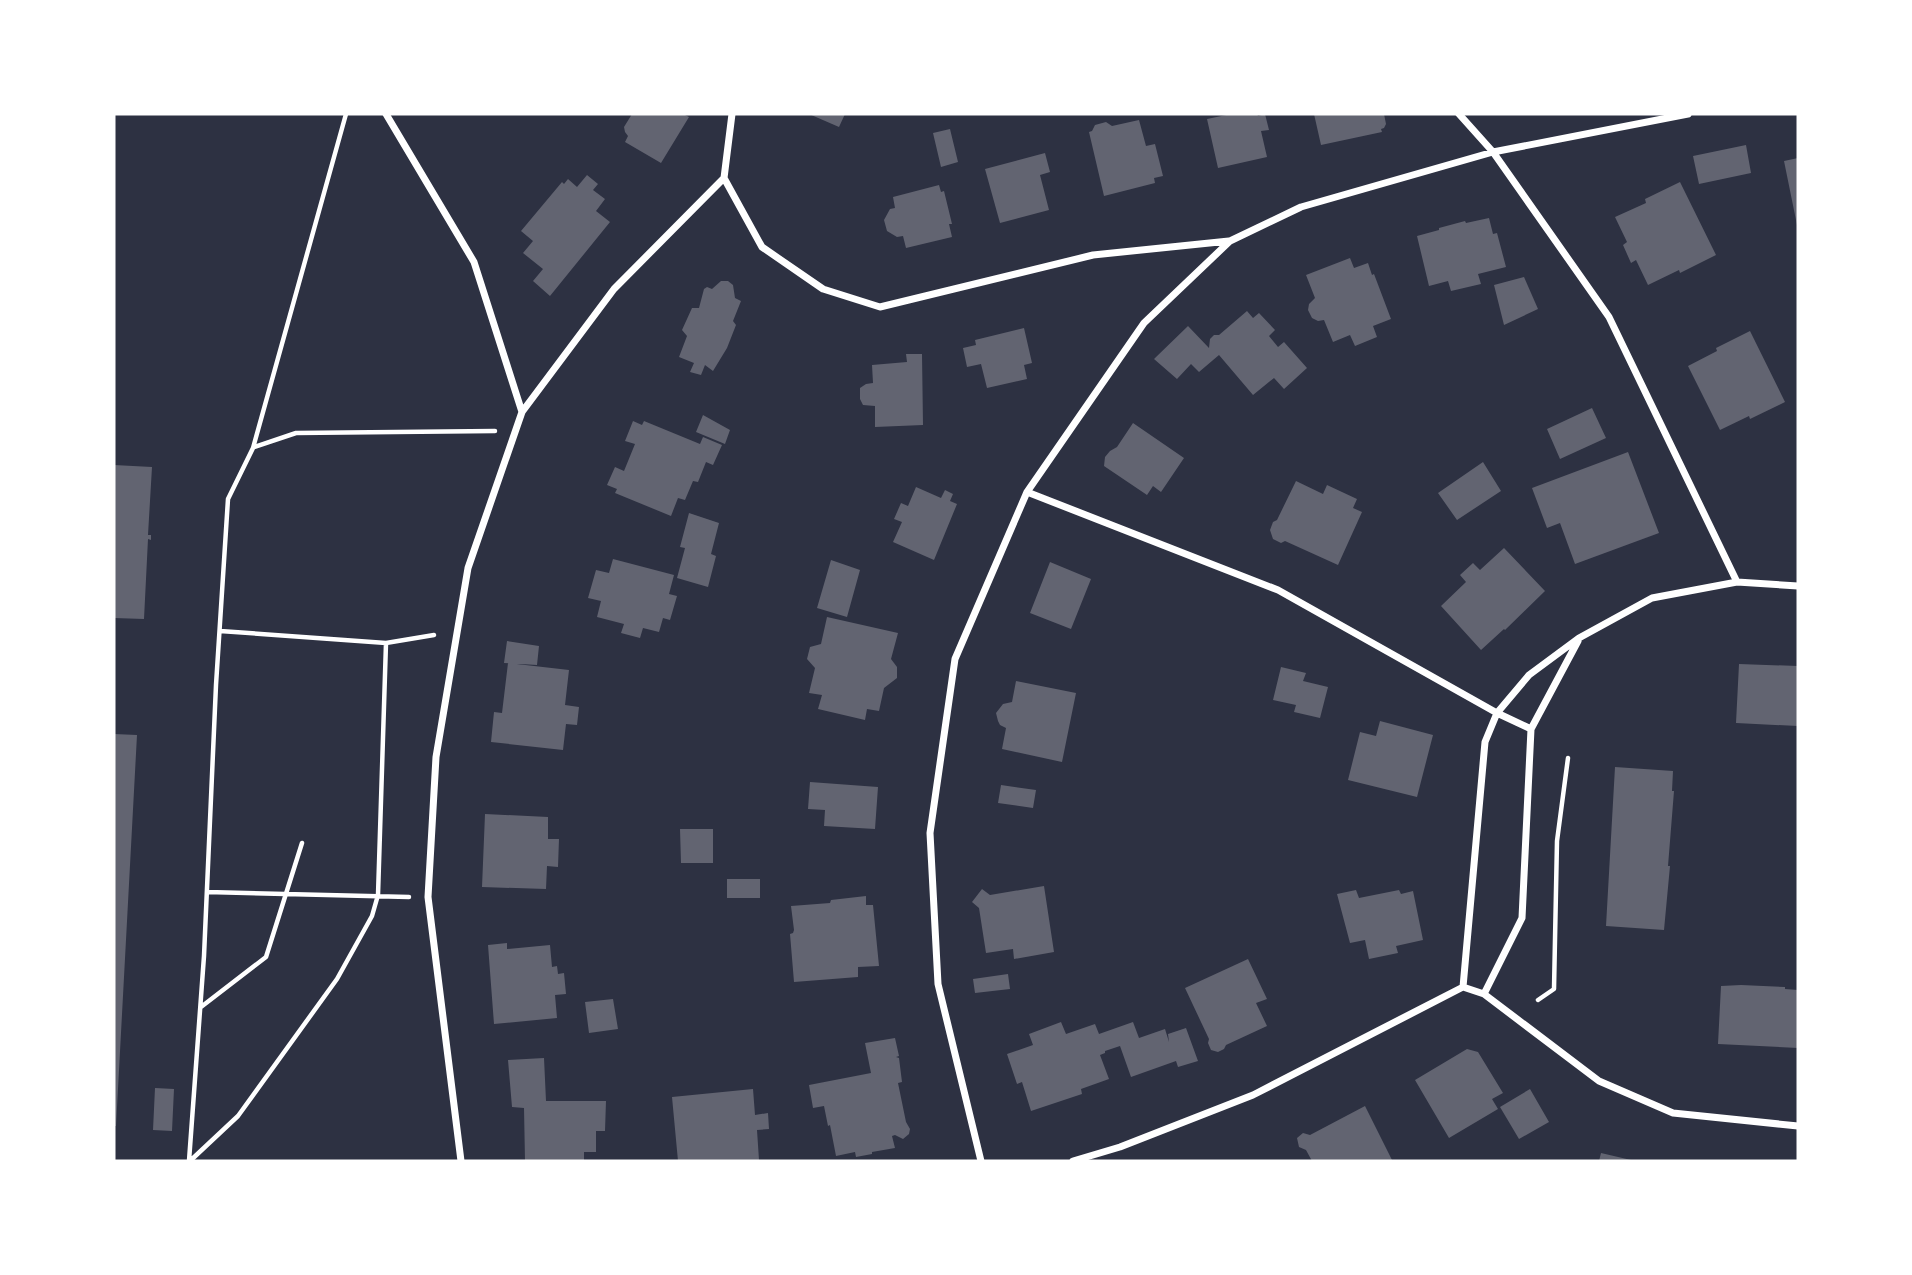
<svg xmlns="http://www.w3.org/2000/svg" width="1912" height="1275" font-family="'Public Sans',sans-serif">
<rect width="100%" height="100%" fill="#2d3142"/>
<!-- building -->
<path fill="#626471" d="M632 114H683L689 117 661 163 625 142 628 136 625 132 624 127Z
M809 114H845L839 127Z
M1231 114H1257L1258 116 1265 114 1269 130 1261 131 1267 157 1218 168 1207 119Z
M1314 114H1384L1386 124 1384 128 1381 129 1382 132 1321 145Z
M1139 120 1146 146 1155 144 1163 176 1154 178 1155 183 1104 196 1089 132 1092 131 1095 125 1106 122 1112 126Z
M950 129 958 162 941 167 933 133Z
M1746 145 1751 173 1699 184 1693 156Z
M1045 153 1050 172 1040 175 1049 210 1000 223 985 169Z
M1798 158V225H1797L1784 161Z
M587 175 598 184 593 190 605 199 596 211 610 222 550 296 533 281 543 269 523 253 533 241 521 231 562 182 564 184 568 179 577 187Z
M1680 182 1716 255 1680 273 1679 270 1648 285 1636 260 1631 263 1623 245 1627 242 1615 217 1646 203 1645 199Z
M939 185 941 192 944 191 952 224H949L952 237 906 248 903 236 897 237 887 231 884 220 890 209 895 208 893 197Z
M1489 218 1493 234 1497 233 1506 267 1478 274 1481 284 1451 291 1448 281 1429 286 1417 236 1439 230V228L1465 221 1466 223Z
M1350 258 1354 268 1368 263 1372 275 1374 274 1391 319 1373 326 1377 337 1355 346 1350 335 1333 342 1324 320 1318 321 1312 318 1308 310 1309 304 1315 298 1306 275Z
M1524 277 1538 309 1504 325 1494 285Z
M721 281H728L733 285 735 298 741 301 733 321 736 325 727 348 713 371 705 365 701 375 690 372 694 363 679 357 687 336 682 330 692 308H699L704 289 707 287 712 289Z
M1247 311 1253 318 1259 313 1275 330 1269 336 1278 347 1284 342 1307 368 1284 389 1274 378 1253 395 1219 355 1199 372 1191 364 1177 379 1154 359 1188 326 1209 348 1210 339 1214 335H1219Z
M1024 328 1032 363 1024 365 1027 379 987 388 981 364 967 367 963 348 976 345 975 340Z
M1750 331 1785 402 1750 419 1749 416 1720 430 1688 366 1717 351 1716 348Z
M906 354H922L923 425 875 427V406L863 405 860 399V388L866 384 873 383 872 365 907 362Z
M1592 408 1606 438 1560 459 1547 429Z
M703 415 730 430 725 444 696 432Z
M633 421 642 425 644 421 700 444 703 437 722 445 713 465 706 462 698 482 693 481 685 500 678 498 671 516 615 493 617 489 607 485 615 467 624 471 635 444 625 441Z
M1133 423 1184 458 1161 492 1153 486 1147 495 1104 466 1105 457 1110 451 1117 447Z
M1628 452 1659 533 1575 564 1560 523 1547 528 1532 488Z
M1483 462 1501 491 1457 520 1438 493Z
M114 465 152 467 148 535H151V540L148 539 144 619 114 618Z
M1296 481 1323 494 1327 485 1357 499 1353 508 1362 512 1338 565 1285 541 1281 543 1273 539 1270 530 1273 522 1277 520Z
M916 487 941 498 945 490 953 494 950 501 957 504 934 560 893 542 902 522 894 519 901 503 908 506Z
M689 513 719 523 711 554 716 556 708 587 677 578 685 548 680 547Z
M1504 548 1545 591 1505 630 1504 629 1481 650 1441 606 1466 582 1460 575 1473 563 1480 570Z
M613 559 674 575 669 594 677 596 670 620 663 618 659 632 643 628 640 638 621 633 624 624 597 617 601 601 588 598 596 570 609 573Z
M831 560 860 570 847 617 817 608Z
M1050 562 1091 579 1071 629 1030 613Z
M827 617 898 633 891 659 897 667V678L884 688 879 711 867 709 865 720 818 709 822 695 809 693 815 668 807 659 810 647 821 644Z
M507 641 539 646 537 665 504 663Z
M508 663 569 670 565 705 579 707 577 725 566 724 563 750 491 742 494 712 502 713Z
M1739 664 1798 666V726L1736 723Z
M1281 667 1306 673 1303 681 1328 687 1320 718 1294 712 1296 705 1273 700Z
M1016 681 1076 693 1062 762 1002 749 1006 728 1000 725 998 721 996 713 1003 704 1012 702Z
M1380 721 1433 735 1417 797 1348 780 1360 732 1376 736Z
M114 734 137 735 116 1126H114Z
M1615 767 1673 771 1672 791H1674L1668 866H1670L1664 930 1606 926Z
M810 782 878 787 875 829 824 826 825 810 808 809Z
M1001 785 1036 790 1033 808 998 803Z
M485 814 548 817V839H559L558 867 547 866 546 889 482 887Z
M680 829H713V863H681Z
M727 879H760V898H727Z
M1044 886 1054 952 1014 959 1013 949 986 953 979 908 972 902 982 889 990 895Z
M1356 890 1359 898 1399 890 1401 894 1413 891 1423 940 1396 946 1398 953 1369 959 1365 940 1350 943 1337 894Z
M866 896V905H873L879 966 858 967V977L794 982 790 934 793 933 794 930 791 906 830 903 831 900Z
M507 943V949L550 945 552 967 557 966 558 974 564 973 566 994 555 995 557 1018 494 1024 488 945Z
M1248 959 1267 999 1256 1003 1267 1026 1226 1045 1224 1049 1218 1052 1211 1050 1208 1043 1209 1039 1185 988Z
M1008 974 1010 989 975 993 973 979Z
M1741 985 1785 987V989L1798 990V1048L1718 1044 1721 986Z
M613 999 618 1029 589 1033 585 1002Z
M1061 1022 1066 1034 1095 1024 1099 1034 1133 1022 1139 1038 1165 1029 1169 1042 1168 1034 1186 1028 1198 1061 1178 1067 1176 1061 1131 1077 1120 1046 1105 1051V1053L1100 1055 1109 1079 1081 1089 1082 1094 1031 1111 1022 1082 1017 1084 1007 1054 1033 1045 1029 1034Z
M895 1038 899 1056 896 1057 899 1058 902 1082 898 1083 906 1122 910 1129 909 1134 903 1139 895 1135 892 1136 895 1148 872 1152V1154L856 1157 855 1152 836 1156 830 1125 828 1126 824 1106 813 1108 809 1085 871 1073 865 1043Z
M1467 1049 1478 1052 1503 1093 1492 1099 1498 1109 1449 1138 1415 1080Z
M544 1058 546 1101H606L605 1131H596V1152H584V1161H525L524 1108 512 1107 508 1060Z
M155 1088 174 1089 172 1131 153 1130Z
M753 1089 755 1115 768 1113 769 1129 757 1130 759 1160 678 1161 672 1097Z
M1530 1089 1549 1122 1519 1139 1500 1107Z
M1365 1106 1392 1160 1312 1161 1306 1150 1299 1147 1297 1138 1303 1133 1310 1135Z
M1601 1153 1631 1160V1161H1599Z"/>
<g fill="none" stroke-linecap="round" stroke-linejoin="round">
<!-- path -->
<path stroke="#fff" stroke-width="4.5" d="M254 447 296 433 495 431
M220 631 386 643
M207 892 409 897
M1538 1000 1554 989 1557 841 1568 758
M201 1007 266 957 302 843
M189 1161 204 956 216 685 228 499 253 448 346 114
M190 1161 238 1116 337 979 372 916 378 895 386 643 434 635"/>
<!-- minor -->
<path stroke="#fff" stroke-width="7" d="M386 114 474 262 522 412
M732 114 724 178 762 247 823 289 880 307 1093 255 1229 241
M1459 114 1493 152 1609 317 1737 582
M1027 492 1278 590 1497 713 1531 729
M1463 987 1485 742 1497 713 1529 675 1579 638 1652 598 1737 582 1798 586
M1463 987 1484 994 1599 1081 1673 1113 1798 1126
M1484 994 1522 918 1531 729 1578 641
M461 1161 428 897 436 757 468 568 522 412 614 289 724 178
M981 1161 938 984 930 833 955 659 1027 492 1144 323 1230 241 1301 207 1493 152 1688 114
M1073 1161 1120 1147 1253 1095 1463 987"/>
</g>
<!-- border -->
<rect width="1912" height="1275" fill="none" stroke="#ffffff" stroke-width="231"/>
</svg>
